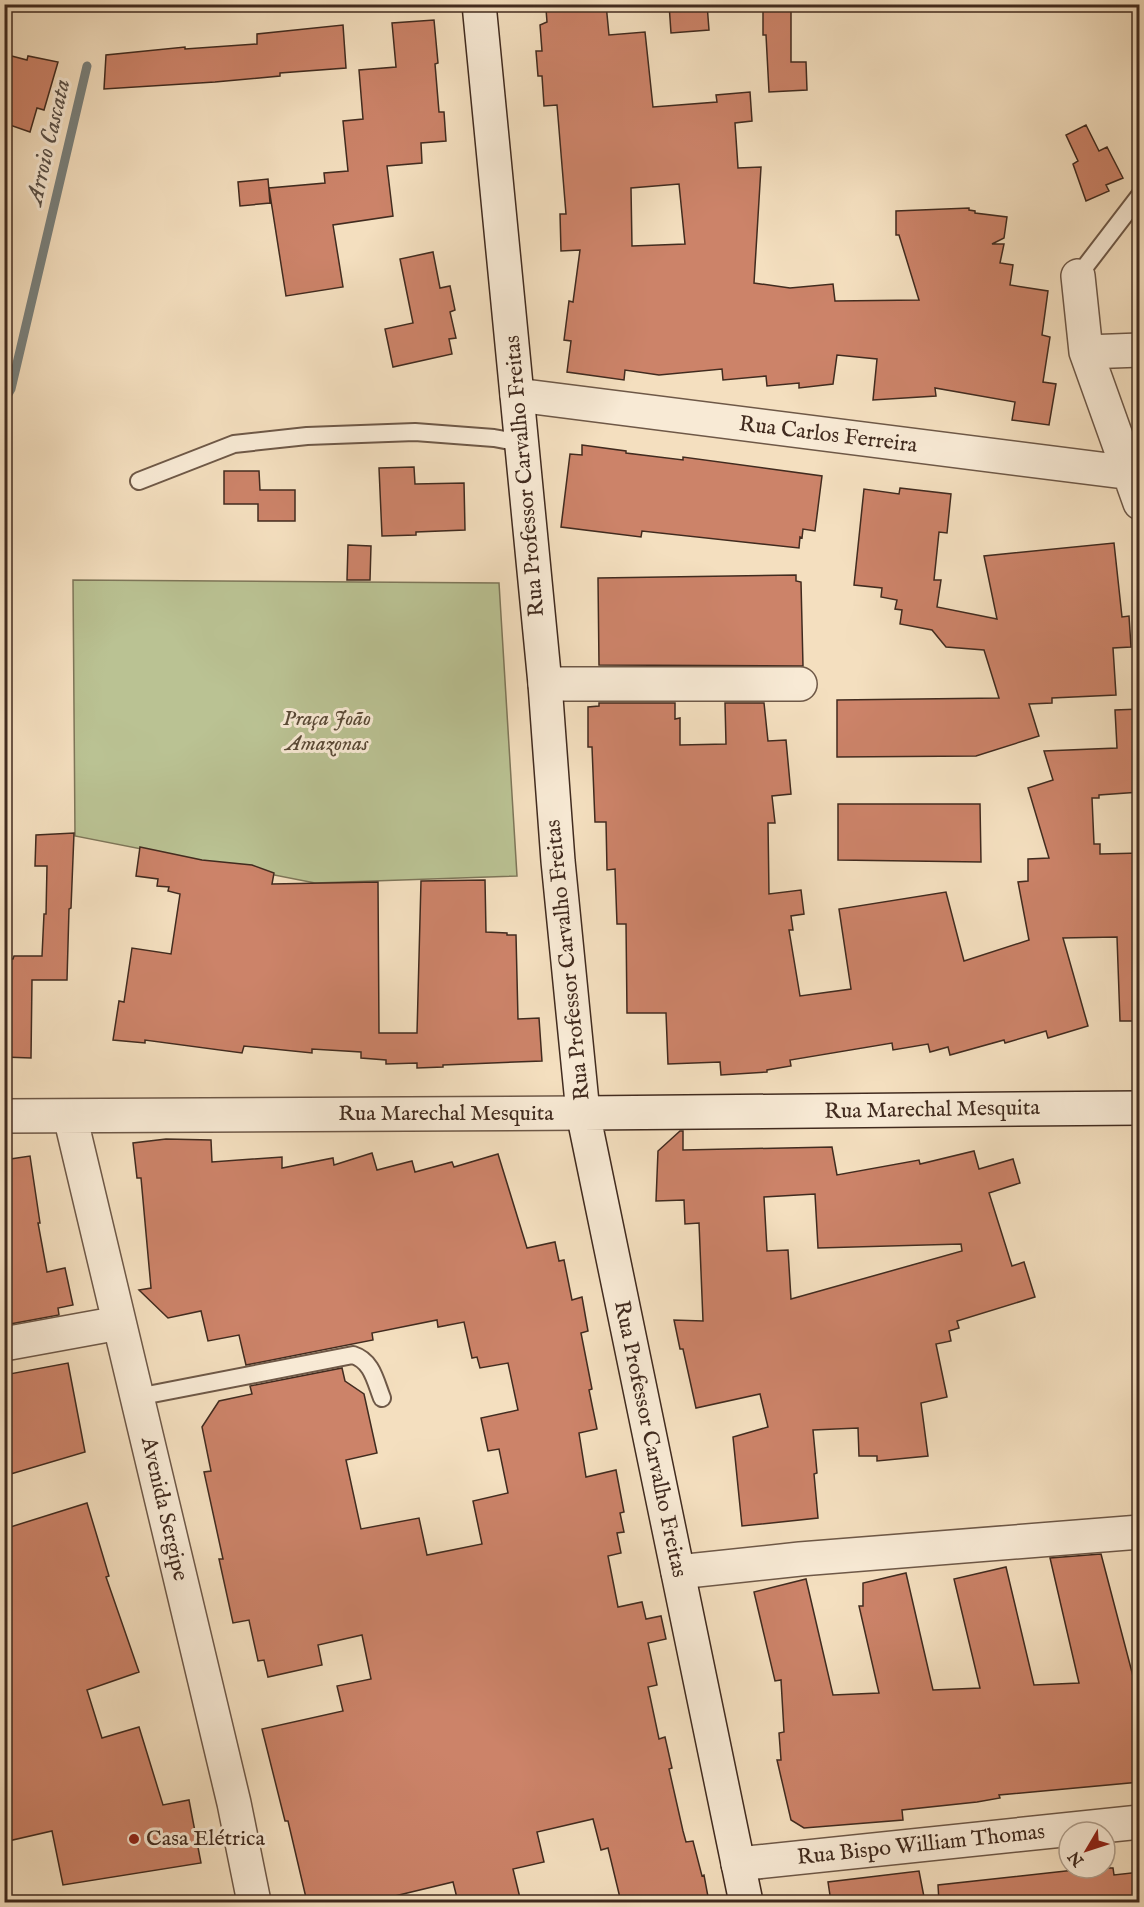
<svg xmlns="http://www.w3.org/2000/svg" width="1144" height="1907" font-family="'IM FELL English',serif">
<rect width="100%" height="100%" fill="#f4dfbf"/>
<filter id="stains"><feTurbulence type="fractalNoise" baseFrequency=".00333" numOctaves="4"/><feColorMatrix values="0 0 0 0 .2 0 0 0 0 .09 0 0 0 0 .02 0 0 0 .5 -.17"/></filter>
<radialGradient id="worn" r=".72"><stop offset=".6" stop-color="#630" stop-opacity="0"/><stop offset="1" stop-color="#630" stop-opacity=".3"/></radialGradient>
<!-- green -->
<path fill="#bac293" stroke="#7e7659" stroke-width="1.5" d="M73 580 499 583 517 876 315 883 75 836Z"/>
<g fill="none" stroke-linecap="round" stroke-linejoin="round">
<!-- stream -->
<path stroke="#79817d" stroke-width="9" d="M4 401 11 389 87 66"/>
</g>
<!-- building -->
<path fill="#cc8369" stroke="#412b1f" stroke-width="1.5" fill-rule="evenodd" d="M554 4H606L609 35 645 32 653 107 717 102 716 95 750 92 752 121 735 123 738 168 761 167 754 283 790 288 833 284 835 301 919 300 899 235H896V211L969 208V210L975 211V213L1007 217 1004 238 992 244H1004L1000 263 1013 265 1010 285 1048 291 1042 335 1050 337 1043 382 1056 384 1049 425 1012 420 1015 402 935 388 936 396 873 400 877 359 837 355 833 384 799 388V383L767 386 766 376 723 380 722 369 659 375 625 370 624 380 567 372 571 341 564 340 569 301 573 302 580 250 561 251 560 214H566L557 105 544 106 542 76H538L536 51H542L540 25 547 22 546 9 555 8ZM679 184 685 244 632 246 631 188Z
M669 4H707L709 30 671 33Z
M763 5H791V62H806L807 90 769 92 766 35H763Z
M434 20 438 63 435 64 439 112H444L446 141 421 143 422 163 387 166 393 216 333 225 343 287 286 296 269 188 325 183 324 173 348 171 343 121 363 119 359 70 396 67 392 23Z
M343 25 346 68 280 73V76L215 82 104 89 106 55 185 47V49L257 44V34Z
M4 54 27 60 28 56 58 62 44 110 37 108 30 132 4 123Z
M1086 125 1099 151 1107 147 1123 178 1106 185 1109 191 1086 201 1073 164 1078 161 1066 135Z
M268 179 270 203 240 206 238 182Z
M433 252 440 288 450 286 455 310 450 312 456 338 449 339 452 354 393 367 385 329 413 323 400 259Z
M582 445 626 451V453L683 460V457L822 476 815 531 803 529 802 538 800 537 799 548 642 531 641 537 561 527 570 454 582 455Z
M414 467 415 484 464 483 465 530 416 532V535L382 536 379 468Z
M224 471H259L260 490H295V521H258V504H224Z
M900 488 951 494 947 533 939 532 934 580H941L937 607 997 619 984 556 1114 543 1122 617 1129 616 1131 647 1113 648 1116 695 1052 698V703L1029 704 1039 736 976 756 837 757V700L999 698 984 650 946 647 932 630 900 624 902 610 895 609 897 600 881 597 882 588 854 585 864 489 899 494Z
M348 545 371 546 370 580H347Z
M796 575V581L801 582 803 666 599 665 598 578Z
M599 703H675V719L680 718V745L726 744 725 703H764L768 741 786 740 791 794 772 796 775 823H768L769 894 801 890 804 914 791 916 793 930H789L800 996 851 989 839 909 946 892 964 961 1029 940 1018 882 1028 881V859L1049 858 1028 788 1053 780 1044 751 1117 748 1115 710 1140 709V792L1099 795V798H1092L1094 844H1100V854L1140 853V1021H1120L1117 937 1063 938 1088 1026 1048 1038 1046 1031 1005 1043 1004 1040 950 1055 948 1047 930 1052 928 1044 893 1050 892 1043 790 1060 791 1066 767 1070V1072L721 1075 720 1062 668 1064 666 1013H627L626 924H617L615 869 607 870 606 822H595L592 747H588V707L599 706Z
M838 804H980L981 862 838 860Z
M74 833 71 908 69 909 67 980H32L31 1058 4 1057V959H13L14 956H42L44 914H46L47 866H35L36 835Z
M140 847 202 860 252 865 274 873 272 884 378 882 379 1033H417L421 881 485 880 486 932 507 933V935H516L518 1019 539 1018 542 1061 443 1065V1067L417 1068V1063L386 1064V1060L361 1058V1052L312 1049V1053L244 1046 242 1053 145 1040V1043L113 1040 119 1001 124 1002 132 948 171 954 180 894 168 891 169 887 157 886 158 879 136 876Z
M680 1131H683V1150L832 1147 837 1175 919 1160 920 1164 974 1151 979 1169 1013 1159 1020 1183 989 1193 1012 1266 1024 1262 1035 1297 957 1321 959 1328 949 1331 951 1341 936 1344 947 1397 921 1403 928 1456 877 1461V1456H859L858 1428 813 1430 817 1473 814 1474 818 1518 742 1526 733 1437 768 1427 760 1394 696 1408 683 1349H680L674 1320 703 1321 699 1223 685 1224 684 1200 656 1201 658 1151ZM815 1194 818 1248 961 1244 962 1251 791 1299 788 1250 767 1251 764 1197Z
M166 1139 211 1140 212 1162 282 1157V1168L333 1158 334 1165 372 1153 377 1170 412 1161 415 1172 452 1162 454 1167 498 1154 527 1248 555 1242 559 1261 564 1260 572 1300 582 1297 588 1331 581 1333 592 1389 589 1390 597 1429 579 1433 586 1477 616 1470 624 1512 620 1513 624 1532 617 1533 621 1553 608 1556 618 1607 642 1602 646 1619 661 1616 666 1639 648 1643 657 1685 648 1687 659 1739 665 1737 672 1768 669 1769 683 1831 686 1842 693 1841 702 1876 704 1875 709 1902H621L608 1848 601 1850 593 1819 537 1832 544 1862 513 1869 521 1902H458L453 1882 370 1902H307L288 1821H285L262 1729 343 1711 337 1686 371 1679 362 1635 318 1645 322 1665 268 1677 264 1660 258 1661 249 1620 233 1623 219 1559H223L204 1472 211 1471 202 1427 219 1401 252 1394 250 1386 342 1368 345 1381 364 1394 377 1453 346 1460 361 1529 419 1518 427 1555 482 1544 473 1501 508 1493 499 1449 488 1451 481 1418 518 1410 508 1363 480 1368 477 1357 472 1358 464 1322 438 1327 437 1320 372 1333 373 1340 246 1365 239 1335 208 1341 201 1311 168 1318 139 1290 151 1288 141 1178H137L133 1143Z
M30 1156 40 1223H38L47 1272 65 1268 73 1305 58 1308 59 1315 10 1324 9 1315 4 1316V1160Z
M68 1363 85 1452 4 1476V1375Z
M87 1503 109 1576 106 1577 139 1672 87 1690 102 1738 139 1727 163 1805 189 1800 201 1863 63 1885 52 1831 4 1842V1529Z
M1101 1554 1134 1680H1140V1782L999 1795 1000 1798 977 1802 902 1810 903 1820 804 1828 791 1820 777 1760H781L779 1733 784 1732 781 1680 775 1681 754 1592 806 1579 833 1695 879 1693 859 1606H863V1583L906 1573 933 1690 980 1688 954 1579 1006 1567 1034 1685 1079 1683 1050 1558Z
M1093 1868H1113L1114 1875 1140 1872V1902H939L938 1885Z
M919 1871 925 1902H831L828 1882Z"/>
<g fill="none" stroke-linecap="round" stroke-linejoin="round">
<!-- lane casing -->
<g stroke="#6e5847" stroke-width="20">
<path id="lane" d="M1078 276 1140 195
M139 481 234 444 307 436 415 432 494 438 521 443
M137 1397 353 1355C372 1361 375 1380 382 1398"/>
</g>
<!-- street casing -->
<g stroke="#6e5847" stroke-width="36">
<path id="street" d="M1078 276 1086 352 1140 503
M1086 352 1140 350
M517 395 1140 474
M545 684H800
M4 1116 583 1113
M70 1116 234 1803 254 1902
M4 1344 119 1323
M678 1572 800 1559 1140 1532
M738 1864 1140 1822"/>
</g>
<!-- secondary casing -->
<g stroke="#412b1f" stroke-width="36">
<path id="secondary" d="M479 4 545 684 558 861 583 1113 746 1902
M583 1113 1140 1108"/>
</g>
<!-- lane -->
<use href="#lane" stroke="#f8ead5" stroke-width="16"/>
<!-- street -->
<use href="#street" stroke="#f8ead5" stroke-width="33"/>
<!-- secondary -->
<use href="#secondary" stroke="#f8ead5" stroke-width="33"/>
</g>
<!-- markers -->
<circle fill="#8f2418" stroke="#f8ead5" stroke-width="2" cx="134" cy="1839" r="6"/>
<g text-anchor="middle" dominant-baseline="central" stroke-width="6" stroke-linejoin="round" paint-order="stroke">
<!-- street labels -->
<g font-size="22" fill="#412b1f" stroke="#f8ead5">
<text transform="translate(828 435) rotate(7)">Rua Carlos Ferreira</text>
<text transform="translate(525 476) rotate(-95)">Rua Professor Carvalho Freitas</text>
<text transform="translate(568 960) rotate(-96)">Rua Professor Carvalho Freitas</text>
<text transform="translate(932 1110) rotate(-1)">Rua Marechal Mesquita</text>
<text x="446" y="1114">Rua Marechal Mesquita</text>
<text transform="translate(650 1439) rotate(78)">Rua Professor Carvalho Freitas</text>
<text transform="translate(164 1509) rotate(77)">Avenida Sergipe</text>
<text transform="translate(921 1845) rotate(-6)">Rua Bispo William Thomas</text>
</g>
<!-- park labels -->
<g font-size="22" font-style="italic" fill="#594936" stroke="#f8ead5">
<text x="327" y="719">Praça João<tspan x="327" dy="25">Amazonas</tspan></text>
</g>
<!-- poi labels -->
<g font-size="22" fill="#412b1f" stroke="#f8ead5" text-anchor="start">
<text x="146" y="1839">Casa Elétrica</text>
</g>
<!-- water labels -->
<g font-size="24" font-style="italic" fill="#584f46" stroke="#f8ead5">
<text transform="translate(49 142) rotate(-77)">Arroio Cascata</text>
</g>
</g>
<!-- margin -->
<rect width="1144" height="1907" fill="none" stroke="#f4dfbf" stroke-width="24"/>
<rect x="6" y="6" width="1132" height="1895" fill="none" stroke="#412b1f" stroke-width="3"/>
<rect x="12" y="12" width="1120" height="1883" fill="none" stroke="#412b1f" stroke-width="1.5"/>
<!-- north arrow -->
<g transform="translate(1087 1850) rotate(231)"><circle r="28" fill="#f8ead5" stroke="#af9e8c" stroke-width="1.5"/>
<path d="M0-4.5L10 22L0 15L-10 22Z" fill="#8f2418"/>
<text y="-9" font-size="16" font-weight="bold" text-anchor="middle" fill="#412b1f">N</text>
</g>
<rect width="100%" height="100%" filter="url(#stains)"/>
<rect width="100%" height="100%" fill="url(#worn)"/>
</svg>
